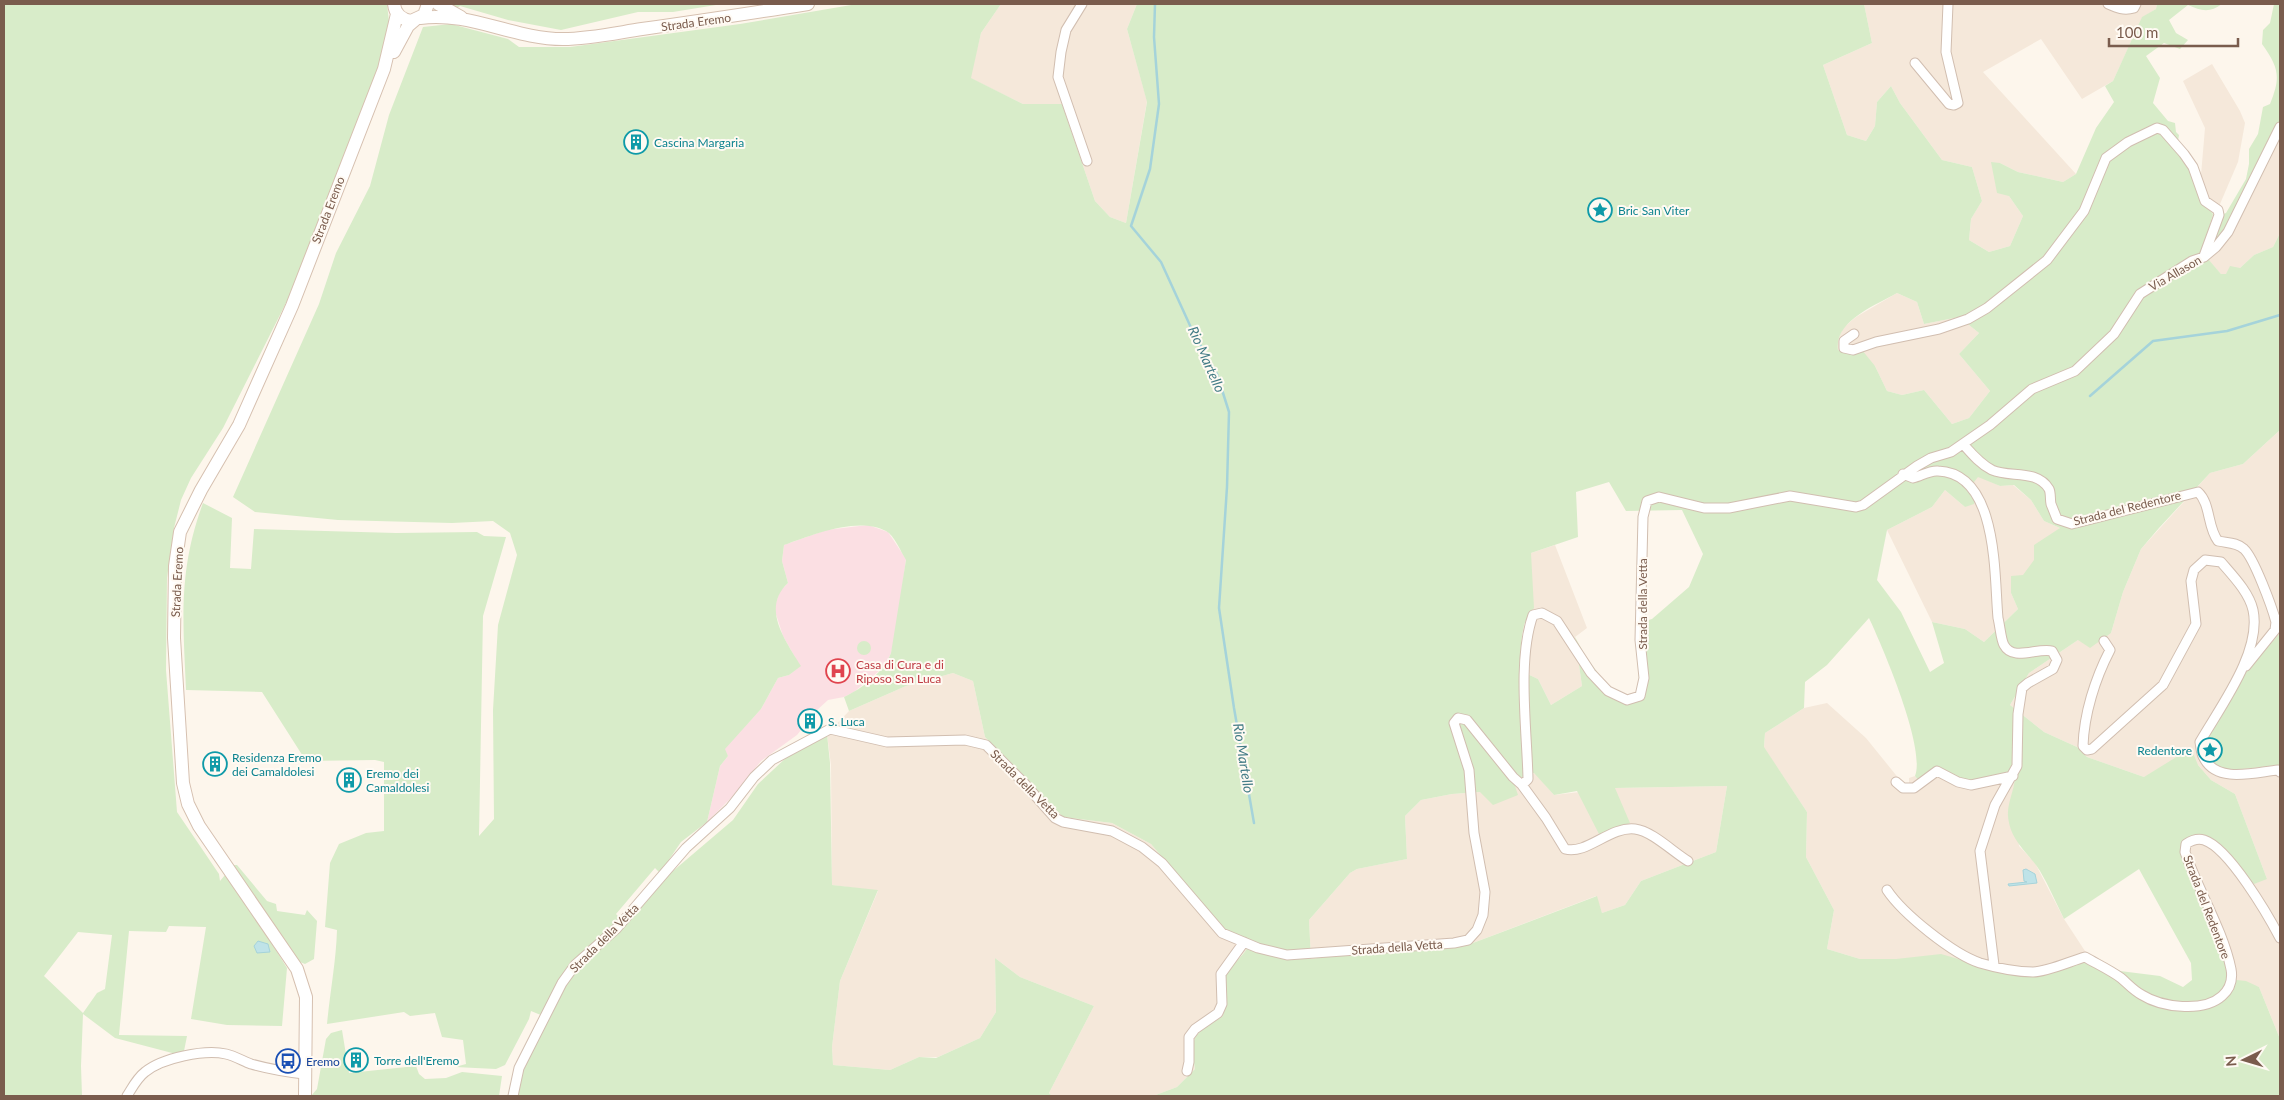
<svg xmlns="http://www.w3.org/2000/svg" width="2284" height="1100" font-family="Lato,sans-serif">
<rect width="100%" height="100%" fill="#fdf6ec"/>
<!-- residential -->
<path fill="#f5e8da" d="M1001 4H1137L1127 29 1147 101 1126 223 1110 217 1095 201 1062 104H1023L970 78 981 33Z
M1864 4H2157L2156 9 2142 18 2113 81 2082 99 2041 39 1983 72 2076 174 2063 182 2018 172 2000 163 2009 196 2023 216 2010 246 1989 252 1969 240 1971 219 1982 201 1972 167 1942 160 1900 103 1891 86 1877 102 1875 126 1866 141 1847 135 1823 65 1872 43Z
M2212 64 2240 111 2245 123 2238 162 2220 204 2221 215 2207 246 2266 154 2280 121V233L2273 247 2254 255 2240 268 2226 274H2221L2201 252 2213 214 2203 202 2195 183 2201 175 2205 128 2183 81Z
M1897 293 1917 302 1924 324 1959 317 1979 333 1959 354 1990 391 1969 418 1952 424 1924 390 1902 395 1887 391 1875 366 1838 350 1837 341 1843 328 1856 317Z
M2280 430V633L2245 673 2271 764 2280 765V1039L2259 987 2227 979 2181 853 2182 842 2189 836 2202 835 2215 841 2267 879 2235 794 2211 780 2198 765 2144 777 2087 757 2077 747 2044 732 2010 705 2029 673 2078 640 2111 633 2123 592 2141 549 2210 473 2243 464Z
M1978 476 2000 486 2013 485 2031 500 2044 521 2060 528 2011 593 2018 609 1984 642 1965 629 1932 622 1887 530 1932 507 1945 490 1965 507 1967 491Z
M1555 545 1587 628 1575 637 1582 686 1551 705 1538 679 1521 671 1531 553Z
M953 673 973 681 985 737 1063 817 1112 823 1151 844 1223 929 1250 940 1249 948 1234 962 1223 1016 1198 1033 1191 1046 1195 1069 1177 1087 1153 1096H1052L1049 1093 1094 1006 1020 977 995 958 996 1012 980 1038 938 1057H919L890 1070 833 1065 832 1047 840 981 878 891 832 885 831 765 827 734 849 711 906 686Z
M1827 703 1866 738 1904 785H1909V778L1915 776 1919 780 1927 773 1937 768 2015 778 2019 846 2035 863 2064 919 2085 951 2091 955 2086 963H2076L2032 977 1896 959H1860L1827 949 1834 910 1806 857 1807 812 1764 748 1765 733 1804 708Z
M1535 773 1554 795 1614 788 1727 786 1716 852 1641 881 1625 905 1602 913 1596 896 1465 946 1435 950 1357 952 1311 959 1309 920 1350 873 1357 869 1407 859 1405 816 1421 800 1452 794 1480 792Z"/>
<!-- medical -->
<path fill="#fbdfe3" d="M868 525 888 532 906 559 897 629 891 653 885 666 854 692 844 697 828 700 816 711 797 735 761 761 732 797 707 822 720 766 728 756 724 749 761 709 778 678 789 675 800 666 783 636 774 608 780 591 788 583 782 561 784 545 826 530Z"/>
<!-- green -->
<path fill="#d8ecc9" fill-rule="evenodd" d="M4 4H387L390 30 382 57 290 295 223 428 191 478 181 500 174 528 167 578 166 670 177 812 219 874 220 881 225 875 259 923 287 968 282 1026 227 1025 191 1019 206 927 169 926 166 932 129 931 119 1035 187 1036 184 1051 176 1054 115 1038 83 1014 81 1066 82 1096H4ZM78 932 112 935 105 989 97 993 83 1013 44 976Z
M447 4H722L673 12H638L561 30 508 20 460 6 455 9Z
M857 4H1001L981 33 971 78 1023 104H1062L1095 201 1110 217 1126 223 1147 102 1127 29 1137 4H1864L1872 43 1823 65 1847 135 1866 141 1875 126 1877 102 1891 86 1900 103 1942 160 1972 167 1982 201 1971 219 1969 240 1989 252 2010 246 2023 216 2009 196 1997 193 1991 162 2000 163 2018 172 2063 182 2076 174 2096 128 2114 102 2105 86 2113 81 2142 17 2156 9 2157 4H2222C2210 13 2201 11 2188 5L2169 20 2176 33 2188 40 2180 49 2164 43 2146 56 2160 78 2153 103 2168 121 2175 123 2176 132 2179 135 2178 141 2203 202 2213 214 2202 252 2221 274H2226L2230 266 2240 268 2254 255 2273 247 2280 233V430L2243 464 2210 473 2159 528 2141 549 2123 592 2111 633 2090 648 2078 640 2029 673 2010 705 2044 732 2077 747 2087 757 2144 777 2191 748 2198 765 2211 780 2235 794 2267 879 2254 884C2237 865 2210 819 2182 842L2181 853 2221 952 2227 970V979L2246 981 2259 987 2280 1039V1096H1153L1177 1087 1195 1069C1189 1034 1195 1034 1223 1016 1225 1006 1224 983 1226 976 1231 962 1248 955 1250 940L1223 929 1151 844 1112 823 1063 817 985 737 973 681 953 673 906 686 849 711 844 697C863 688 883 673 891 653L906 560C901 552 894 535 886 531 858 516 812 535 784 545L782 561 788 583C761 608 785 640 801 666L789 675 778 678 761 709 725 749 728 756 720 766 707 822 681 842 660 873 655 868 616 914 626 925 666 877 733 820 758 784 788 756 827 734 830 763 832 885 878 890 840 981 832 1047 833 1065 890 1070 919 1057 936 1058 980 1038 996 1012 995 958 1020 977 1094 1006 1049 1093 1052 1096H517L521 1076 548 1018 531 1011 529 1019 505 1065 496 1069 455 1067 466 1064 463 1040 442 1037 435 1013 410 1016 404 1012 327 1024C330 992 336 962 337 930L325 927 330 863 339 844 366 833 384 831V762L375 760 306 761 262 692 186 690C183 620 178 571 203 503L232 518 230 568 251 569 254 529 396 533 477 532 484 536 506 537 483 616 479 836 494 819 493 710 498 625 517 555 510 533 493 521 452 523 338 520 255 512 233 497 319 304 336 253 370 186 389 115 423 27 451 24 508 39 519 47H570L740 24ZM1897 293 1917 302 1924 324 1959 317 1979 333 1959 354 1990 391 1969 418 1952 424 1924 390 1902 395 1887 391 1875 366 1862 350 1848 353 1838 350C1834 321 1876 305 1897 293ZM1978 477 2000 486 2014 485 2031 500 2044 521 2060 528 2034 545V560L2023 575 2011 576V593L2018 609 1984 642 1965 629 1932 622 1944 663 1930 672 1901 612 1877 580 1887 530 1932 507 1945 490 1965 507 1974 504 1975 499 1967 491ZM1609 482 1626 511 1682 510 1703 554 1689 587 1652 619 1635 624 1639 679 1637 692 1625 695 1607 685 1586 657 1575 637 1582 686 1551 705 1538 679 1521 671C1522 650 1518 624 1534 608L1531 553 1578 537 1576 492ZM1869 618C1883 648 1926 748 1915 776L1919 781 1927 773 1937 768 1965 781H1979L2009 774 2015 778C2014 791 2007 804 2008 816 2010 841 2028 852 2040 871 2049 886 2056 903 2064 919L2139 869 2191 963 2192 980 2183 987 2160 976 2120 971 2091 955 2086 963H2076L2032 977 2000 971 1941 954 1896 959H1860L1827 949 1834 910 1806 857 1807 812 1764 747 1765 733 1804 708 1805 682 1827 665ZM1534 773 1554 795 1577 791 1600 836 1630 823 1615 788 1727 786 1716 852 1641 881 1625 905 1602 913 1597 896 1465 946 1435 950 1357 952 1311 959 1309 920 1350 873 1357 869 1407 859 1405 816 1421 800 1452 794 1480 792 1493 805 1518 795 1513 780Z
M2274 4H2280V121L2227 231 2210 247 2221 215 2226 213 2246 179 2249 164V149L2258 134 2263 107 2270 104C2281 77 2279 68 2262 44L2263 30 2270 23Z
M2280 633V765L2223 771 2207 760 2203 741 2245 673Z
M857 648a7 7 0 1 1 14 0a7 7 0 1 1-14 0Z
M231 865H237L267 901 276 904 277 911 305 915 307 910 317 921 314 959 305 964 295 960Z
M342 1030 349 1073 416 1066 419 1074 425 1079 446 1078 462 1072 502 1076 499 1096H311L317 1089 326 1039 331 1033Z"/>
<!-- water -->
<path fill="#bfe3e8" stroke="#a5d3da" d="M2026 869 2035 874 2037 883 2009 886 2008 884 2027 882 2024 881 2023 870Z
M258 941 268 944 270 952 257 953 254 946Z"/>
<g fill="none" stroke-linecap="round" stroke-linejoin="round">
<!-- stream -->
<path stroke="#a5d3da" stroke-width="2.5" d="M1155 4 1154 37 1159 104 1150 169 1131 226 1161 262 1193 332 1217 374 1229 412 1227 487 1219 608 1234 708 1254 823
M2090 396 2153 341 2227 331 2280 315"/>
<!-- minor casing -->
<g stroke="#d1beb0" stroke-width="11">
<path id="minor" d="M1082 4 1066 30 1061 52 1058 77 1087 161
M2108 4C2117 8 2124 11 2134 8L2136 4
M1915 63 1949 104 1954 105 1958 103 1946 52 1948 4
M1854 334 1844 341V348L1853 350 1876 342 1939 329 1968 319 1987 308 2047 260 2084 211 2106 158 2128 142 2157 128 2163 130 2184 154 2193 167 2205 201 2218 210 2219 215 2204 256
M1963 444C1971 453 1980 464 1992 470 2010 478 2037 469 2049 489 2051 493 2050 500 2051 504 2053 509 2055 514 2057 519L2072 524 2198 492C2211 504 2207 527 2218 541 2227 543 2237 542 2244 549 2254 558 2272 607 2276 622
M1903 474 1913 478C1921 476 1930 470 1938 471 1999 473 1994 577 1998 618 2000 626 2001 640 2004 645 2013 662 2038 647 2052 651L2057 660 2053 669 2028 683 2022 688 2018 714 2017 766 1995 805 1980 851 1994 965
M2104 641 2110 650C2095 679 2084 714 2083 746L2087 750 2092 749 2163 685 2196 624 2191 581 2194 570 2205 560 2221 562C2232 575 2249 592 2253 610 2262 652 2220 707 2200 742 2201 747 2201 754 2204 758 2217 784 2256 772 2278 770L2280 772
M2246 666 2275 630 2276 622 2280 619
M1896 782 1903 788H1914L1937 771 1958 782 1971 785 2013 776
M1522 785 1546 818 1565 849C1587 855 1610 826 1635 829 1652 831 1673 852 1688 861
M1887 890C1903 914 1953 954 1980 963 1997 968 2016 972 2033 972 2047 972 2071 961 2085 957 2097 964 2110 970 2121 978 2128 984 2134 991 2142 995 2161 1007 2203 1013 2222 996 2230 989 2233 980 2231 969 2223 930 2198 890 2185 852L2186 844C2192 840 2197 838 2204 840 2229 848 2268 915 2280 938
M1187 1071 1189 1062V1037L1195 1029 1218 1013 1222 1004 1221 974 1244 942
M127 1096C132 1088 137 1078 145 1072 162 1058 205 1049 226 1054 235 1056 243 1061 251 1064 269 1069 286 1072 304 1074
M513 1096 519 1068 562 983 575 965 617 928 686 848 730 808 754 777 772 760 830 729 887 742 965 740 986 745 1024 783 1055 818 1063 822 1112 831 1142 847 1162 863 1222 933 1258 948 1287 955 1454 943 1468 940 1477 930 1483 915 1485 892 1474 833 1469 770 1454 723 1458 718 1467 720 1513 777 1522 785 1528 779C1527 730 1517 660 1533 615L1542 613 1557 621 1591 673 1608 691 1627 700 1640 696 1644 678 1640 640 1643 517 1647 501 1659 497 1704 508H1729L1790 496 1856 507 1863 505 1917 466 1931 458 1951 452 1990 425 2032 389 2075 371 2114 334 2140 294 2192 261 2204 257 2216 247 2228 232 2280 127"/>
</g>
<!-- secondary casing -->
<g stroke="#d6c0b0" stroke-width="14">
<path id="secondary" d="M394 4C395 14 401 19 411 21L424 15 428 4
M438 4 461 17
M420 18C469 11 514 39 563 39 589 39 616 33 642 29 698 21 753 13 808 4
M394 52 408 26 415 20
M305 1096 306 997 297 969 199 826 188 804 183 783 174 638 175 566 180 532 201 490 239 425 292 306 384 69 397 14"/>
</g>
<!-- minor -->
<use href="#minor" stroke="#fff" stroke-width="9"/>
<!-- secondary -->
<use href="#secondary" stroke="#fff" stroke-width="12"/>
</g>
<!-- icons -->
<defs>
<g id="building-ring" transform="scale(1.25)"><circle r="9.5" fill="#fffaf3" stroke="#0f9aa8" stroke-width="1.5"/><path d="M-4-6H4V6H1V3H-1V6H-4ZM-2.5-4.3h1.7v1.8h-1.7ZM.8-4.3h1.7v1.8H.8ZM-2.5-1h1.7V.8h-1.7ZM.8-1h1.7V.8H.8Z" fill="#0f9aa8"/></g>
<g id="sight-ring" transform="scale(1.25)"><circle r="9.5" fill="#fffaf3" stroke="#0f9aa8" stroke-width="1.5"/><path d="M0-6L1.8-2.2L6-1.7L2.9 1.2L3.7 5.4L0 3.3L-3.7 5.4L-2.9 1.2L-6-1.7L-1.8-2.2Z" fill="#0f9aa8"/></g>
<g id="hospital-ring" transform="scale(1.25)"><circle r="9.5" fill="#fffaf3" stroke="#e0444e" stroke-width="1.5"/><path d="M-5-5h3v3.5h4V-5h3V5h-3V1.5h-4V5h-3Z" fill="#e0444e"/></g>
<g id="bus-ring" transform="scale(1.25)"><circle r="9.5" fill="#fffaf3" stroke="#1a4fb4" stroke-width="1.5"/><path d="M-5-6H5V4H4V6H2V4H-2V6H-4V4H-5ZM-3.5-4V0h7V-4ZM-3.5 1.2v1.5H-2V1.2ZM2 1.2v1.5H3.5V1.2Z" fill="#1a4fb4"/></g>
</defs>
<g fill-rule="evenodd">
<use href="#building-ring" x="636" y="142"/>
<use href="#sight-ring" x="1600" y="210"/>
<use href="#hospital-ring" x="838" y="671"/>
<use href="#building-ring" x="810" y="721"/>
<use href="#sight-ring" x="2210" y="750"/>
<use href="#building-ring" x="215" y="764"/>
<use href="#building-ring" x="349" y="780"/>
<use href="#building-ring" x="356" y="1060"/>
<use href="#bus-ring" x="288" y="1061"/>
</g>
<g text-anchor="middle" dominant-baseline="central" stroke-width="4" stroke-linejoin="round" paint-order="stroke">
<!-- street labels -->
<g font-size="12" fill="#7a5c4d" stroke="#fffaf3">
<text transform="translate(696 22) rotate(-8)">Strada Eremo</text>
<text transform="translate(328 210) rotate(-69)">Strada Eremo</text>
<text transform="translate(2175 273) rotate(-30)">Via Allason</text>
<text transform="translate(2127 508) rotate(-14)">Strada del Redentore</text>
<text transform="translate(177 582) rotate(-87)">Strada Eremo</text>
<text transform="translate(1642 604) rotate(-90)">Strada della Vetta</text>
<text transform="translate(1025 784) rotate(45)">Strada della Vetta</text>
<text transform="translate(2207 907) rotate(69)">Strada del Redentore</text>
<text transform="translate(604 938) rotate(-45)">Strada della Vetta</text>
<text transform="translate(1397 947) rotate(-4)">Strada della Vetta</text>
</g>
<!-- culture labels -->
<g font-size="12" fill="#0d838f" stroke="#fffaf3" text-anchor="start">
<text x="654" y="142">Cascina Margaria</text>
<text x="1618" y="210">Bric San Viter</text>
<text x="828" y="721">S. Luca</text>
<text x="2192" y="750" text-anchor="end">Redentore</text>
<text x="232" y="757">Residenza Eremo<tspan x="232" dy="14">dei Camaldolesi</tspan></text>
<text x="366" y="773">Eremo dei<tspan x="366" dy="14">Camaldolesi</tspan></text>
<text x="374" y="1060">Torre dell'Eremo</text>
</g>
<!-- health labels -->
<g font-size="12" fill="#be3a42" stroke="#fffaf3" text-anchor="start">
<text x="856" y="664">Casa di Cura e di<tspan x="856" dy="14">Riposo San Luca</tspan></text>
</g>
<!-- transit labels -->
<g font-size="12" fill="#164399" stroke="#fffaf3" text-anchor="start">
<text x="306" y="1061">Eremo</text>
</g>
<!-- water labels -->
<g font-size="14" font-style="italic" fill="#437c86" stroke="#fffaf3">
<text transform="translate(1207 359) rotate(66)">Rio Martello</text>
<text transform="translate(1244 758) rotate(81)">Rio Martello</text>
</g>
</g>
<!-- border -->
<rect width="2284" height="1100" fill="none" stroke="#7a5c4d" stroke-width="10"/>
<!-- north arrow -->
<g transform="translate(2244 1060) rotate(265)" stroke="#fffaf3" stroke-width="4" paint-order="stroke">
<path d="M0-4L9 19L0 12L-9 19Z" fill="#7a5c4d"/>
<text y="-8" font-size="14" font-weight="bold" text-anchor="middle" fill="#7a5c4d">N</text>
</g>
<!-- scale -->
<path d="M2109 38v8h129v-8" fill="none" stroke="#7a5c4d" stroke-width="2.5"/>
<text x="2116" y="38" font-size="15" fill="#7a5c4d" stroke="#fffaf3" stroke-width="4" paint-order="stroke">100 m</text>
</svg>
